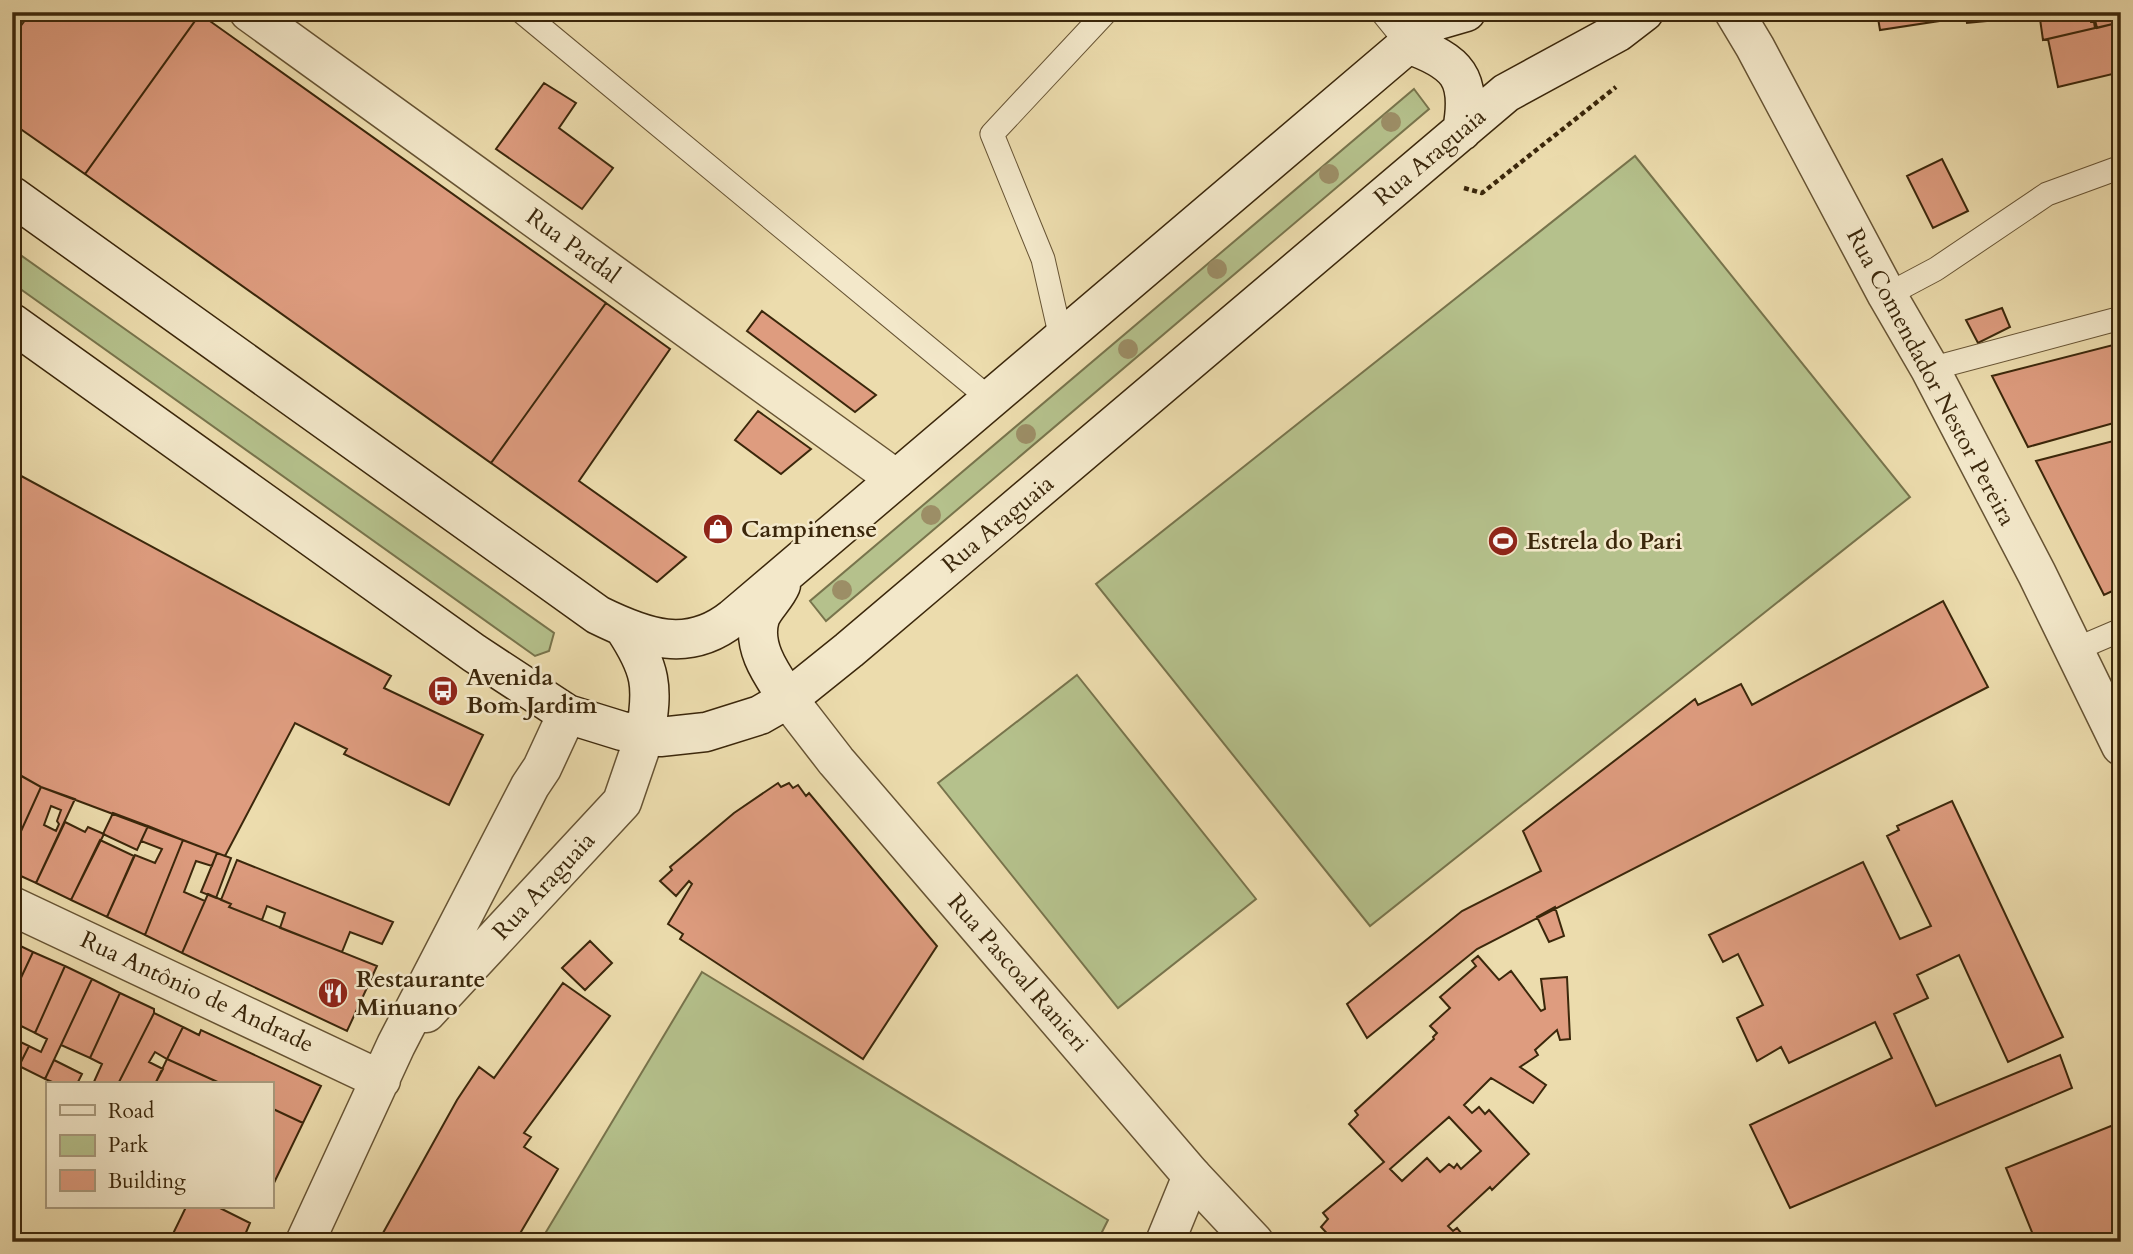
<svg xmlns="http://www.w3.org/2000/svg" width="2133" height="1254" font-family="Cardo,serif">
<rect width="100%" height="100%" fill="#ecdcad"/>
<filter id="stains"><feTurbulence type="fractalNoise" baseFrequency=".00286" numOctaves="4"/><feColorMatrix values="0 0 0 0 .2 0 0 0 0 .09 0 0 0 0 .02 0 0 0 .5 -.17"/></filter>
<radialGradient id="worn" r=".72"><stop offset=".6" stop-color="#630" stop-opacity="0"/><stop offset="1" stop-color="#630" stop-opacity=".3"/></radialGradient>
<!-- green -->
<path fill="#b5c18c" stroke="#78744c" stroke-width="2" d="M1414 89 1429 109 826 621 810 601Z
M1635 156 1910 497 1370 926 1096 584Z
M12 249 554 633 549 651 535 656 12 283Z
M1077 675 1256 899 1118 1008 938 783Z
M702 972 1108 1220 1097 1242H540Z"/>
<!-- building -->
<path fill="#de9c7f" stroke="#3b270b" stroke-width="2" fill-rule="evenodd" d="M31 12H197L200 14 85 174 12 123V38Z
M1802 12H1839L1804 17Z
M1877 12H2039V16L1967 23 1966 17 1880 30Z
M2039 12H2088L2091 22H2094L2095 28 2043 40Z
M2093 12H2121V22L2097 28Z
M200 14 606 303 491 463 85 174Z
M2121 22V72L2058 87 2048 39Z
M544 83 576 103 559 128 613 168 582 209 496 149Z
M1942 159 1968 211 1933 228 1907 176Z
M606 303 670 349 579 481 686 557 657 582 491 463Z
M2002 308 2010 327 1978 343 1966 320Z
M762 311 876 395 855 412 747 331Z
M2121 343V421L2028 447 1992 376Z
M758 411 811 449 781 474 735 440Z
M2121 439V587L2104 595 2036 461Z
M12 471 391 676 384 688 483 735 449 805 344 754 347 749 295 723 225 856 41 787 12 771Z
M1943 601 1988 687 1477 949 1367 1038 1347 1004 1462 911 1541 871 1523 831 1695 699 1698 705 1741 684 1752 705Z
M15 772 41 787 12 851V778Z
M778 783 781 787 789 783 793 788 798 785 806 796 809 793 937 946 863 1059 680 939 683 934 668 924 692 884 689 881 676 896 660 881 672 870 670 867 734 813Z
M41 787 75 799 36 883 12 872V851ZM51 806 61 810 57 821 59 824 56 831 44 825Z
M1952 801 2063 1037 2008 1062 1959 955 1917 975 1928 998 1894 1014 1936 1106 2060 1055 2072 1088 1790 1208 1750 1125 1892 1058 1875 1022 1789 1063 1781 1047 1757 1061 1737 1018 1763 1005 1738 954 1723 962 1709 935 1863 862 1900 939 1931 926 1887 836 1899 830 1897 826Z
M113 813 148 826 137 850 103 834Z
M65 822 85 832 88 827 104 834 71 900 36 883Z
M148 826 183 840 145 935 107 917 135 855 155 863 162 849 141 841Z
M100 840 134 856 107 917 71 900Z
M183 840 217 853 212 866 196 861 184 892 205 901 182 953 145 935Z
M217 853 231 858 216 898 201 892Z
M237 860 393 922 382 944 350 932 342 952 280 928 285 913 267 906 262 920 229 907 231 904 221 900Z
M208 894 231 904 229 907 377 966 347 1031 182 953Z
M1555 907 1564 936 1549 942 1537 917Z
M590 941 612 963 585 990 562 968Z
M12 942 33 952 12 997Z
M33 952 65 966 35 1033 15 1023 12 1031V997Z
M1478 956 1499 980 1511 971 1541 1011 1545 1009 1541 979 1567 977 1570 1039 1560 1040 1557 1030 1535 1050 1538 1055 1520 1067 1546 1085 1533 1103 1491 1078 1464 1105 1472 1113 1479 1107 1485 1114 1489 1110 1529 1154 1492 1190 1490 1187 1448 1226 1453 1231 1457 1228 1468 1242H1335L1321 1227 1328 1219 1323 1213 1384 1162 1349 1124 1358 1115 1355 1111 1434 1039 1433 1037 1437 1033 1430 1026 1450 1008 1440 997 1476 966 1472 961ZM1449 1117 1481 1151 1461 1169 1457 1164 1454 1168 1449 1164 1440 1172 1427 1158 1402 1181 1390 1169Z
M65 966 92 979 45 1079 19 1066 29 1046 41 1052 47 1039 35 1033Z
M92 979 120 993 90 1058 61 1045Z
M563 983 610 1016 524 1133 531 1137 524 1147 558 1169 515 1242H378L457 1100 479 1067 494 1078Z
M120 993 154 1009V1013L118 1084H93L102 1064 90 1058Z
M154 1013 183 1027 167 1059 155 1052 149 1062 163 1069 155 1084H118Z
M183 1027 199 1035 201 1030 321 1086 303 1123 271 1108V1084H222L167 1059Z
M12 1038 29 1046 19 1066 12 1063Z
M167 1059 222 1084H155Z
M54 1060 82 1074 77 1084H57L45 1079Z
M271 1108 303 1123 272 1187 271 1186Z
M2121 1122V1242H2036L2006 1168Z
M186 1207H218L250 1223 242 1242H169Z"/>
<g fill="none" stroke-linecap="round" stroke-linejoin="round">
<!-- service casing -->
<g stroke="#675434" stroke-width="25">
<path id="service" d="M522 12 990 399
M1382 12 1408 44
M1887 295 1936 269 2047 194 2121 167
M1061 338 1043 259 992 134 1106 12
M1930 369 2121 318
M2074 650 2121 630"/>
</g>
<!-- minor casing -->
<g stroke="#675434" stroke-width="41">
<path id="minor" d="M249 12 896 479
M1734 12 1755 47 1887 295 1930 369 2037 574 2121 746
M12 906 381 1080
M426 1013 622 802 645 735
M1192 1176 1254 1242
M305 1242 396 1045 530 786 542 768 567 714"/>
</g>
<!-- tertiary casing -->
<g stroke="#675434" stroke-width="41">
<path id="tertiary" d="M788 699 836 761 1192 1176 1165 1242"/>
</g>
<!-- secondary casing -->
<g stroke="#3b270b" stroke-width="41">
<path id="secondary" d="M1408 44C1458 62 1472 77 1462 131
M12 196 598 615C645 638 688 654 733 618L1435 21 1466 12
M12 323 474 653 567 714 622 731 645 735 660 737 706 732 760 715 788 699 849 650 1506 93 1618 32 1644 12
M781 585C776 597 764 607 760 618 751 648 773 676 788 699
M624 628C651 669 654 686 645 735"/>
</g>
<!-- path -->
<path stroke="#3b270b" stroke-width="4.5" stroke-dasharray="5 3.5" stroke-linecap="butt" d="M1464 188 1482 193 1616 87"/>
<!-- service -->
<use href="#service" stroke="#f3e8ca" stroke-width="23"/>
<!-- minor -->
<use href="#minor" stroke="#f3e8ca" stroke-width="38"/>
<!-- tertiary -->
<use href="#tertiary" stroke="#f3e8ca" stroke-width="38"/>
<!-- secondary -->
<use href="#secondary" stroke="#f3e8ca" stroke-width="38"/>
</g>
<!-- trees -->
<g fill="#9c8e66">
<circle cx="1391" cy="122" r="10"/>
<circle cx="1329" cy="174" r="10"/>
<circle cx="1217" cy="269" r="10"/>
<circle cx="1128" cy="349" r="10"/>
<circle cx="1026" cy="434" r="10"/>
<circle cx="931" cy="515" r="10"/>
<circle cx="842" cy="590" r="10"/>
</g>
<!-- icons -->
<defs>
<g id="shop-disc" transform="scale(1.575)"><circle r="9.5" fill="#8f2418" stroke="#f3e8ca"/><path d="M-5-2.5h2.3a2.7 3.5 0 0 1 5.4 0H5L5.5 6h-11ZM-1.5-2.5h3a1.5 2.3 0 0 0-3 0Z" fill="#fff"/></g>
<g id="stadium-disc" transform="scale(1.575)"><circle r="9.5" fill="#8f2418" stroke="#f3e8ca"/><path d="M0-5a6.5 5 0 1 0 0 10a6.5 5 0 1 0 0-10ZM-3.5-1.8h7v3.6h-7Z" fill="#fff"/></g>
<g id="bus-disc" transform="scale(1.575)"><circle r="9.5" fill="#8f2418" stroke="#f3e8ca"/><path d="M-5-6H5V4H4V6H2V4H-2V6H-4V4H-5ZM-3.5-4V0h7V-4ZM-3.5 1.2v1.5H-2V1.2ZM2 1.2v1.5H3.5V1.2Z" fill="#fff"/></g>
<g id="restaurant-disc" transform="scale(1.575)"><circle r="9.5" fill="#8f2418" stroke="#f3e8ca"/><path d="M-5-6h1v4h1v-4h1v4h1v-4h1v5L-1.5 .5V6h-2V.5L-5-1ZM5-6V6H3V1.5H1.5Q1.5-4 5-6Z" fill="#fff"/></g>
</defs>
<g fill-rule="evenodd">
<use href="#shop-disc" x="718" y="529"/>
<use href="#stadium-disc" x="1503" y="541"/>
<use href="#bus-disc" x="443" y="691"/>
<use href="#restaurant-disc" x="333" y="993"/>
</g>
<g text-anchor="middle" dominant-baseline="central" stroke-width="5" stroke-linejoin="round" paint-order="stroke">
<!-- street labels -->
<g font-size="24" fill="#3b270b" stroke="#f3e8ca">
<text transform="translate(1430 157) rotate(-40)">Rua Araguaia</text>
<text transform="translate(573 246) rotate(36)">Rua Pardal</text>
<text transform="translate(1931 377) rotate(62)">Rua Comendador Nestor Pereira</text>
<text transform="translate(998 524) rotate(-40)">Rua Araguaia</text>
<text transform="translate(544 886) rotate(-47)">Rua Araguaia</text>
<text transform="translate(1018 973) rotate(49)">Rua Pascoal Ranieri</text>
<text transform="translate(197 992) rotate(25)">Rua Antônio de Andrade</text>
</g>
<!-- poi labels -->
<g font-size="24" font-weight="bold" fill="#3b270b" stroke="#f3e8ca" text-anchor="start">
<text x="741" y="529">Campinense</text>
<text x="1526" y="541">Estrela do Pari</text>
<text x="466" y="677">Avenida<tspan x="466" dy="28">Bom Jardim</tspan></text>
<text x="356" y="979">Restaurante<tspan x="356" dy="28">Minuano</tspan></text>
</g>
</g>
<!-- margin -->
<rect width="2133" height="1254" fill="none" stroke="#ecdcad" stroke-width="42"/>
<rect x="14" y="14" width="2105" height="1226" fill="none" stroke="#3b270b" stroke-width="3.5"/>
<rect x="21" y="21" width="2091" height="1212" fill="none" stroke="#3b270b" stroke-width="2"/>
<!-- legend -->
<rect x="46" y="1082" width="228" height="126" fill="#f3e8ca" stroke="#a99b7e" stroke-width="2"/>
<rect x="60" y="1105" width="35" height="10" fill="#f3e8ca" stroke="#a99b7e" stroke-width="2"/>
<text x="108" y="1118" font-size="21" fill="#3b270b">Road</text>
<rect x="60" y="1135" width="35" height="21" fill="#b5c18c" stroke="#a99b7e" stroke-width="2"/>
<text x="108" y="1152" font-size="21" fill="#3b270b">Park</text>
<rect x="60" y="1170" width="35" height="21" fill="#de9c7f" stroke="#a99b7e" stroke-width="2"/>
<text x="108" y="1188" font-size="21" fill="#3b270b">Building</text>
<rect width="100%" height="100%" filter="url(#stains)"/>
<rect width="100%" height="100%" fill="url(#worn)"/>
</svg>
